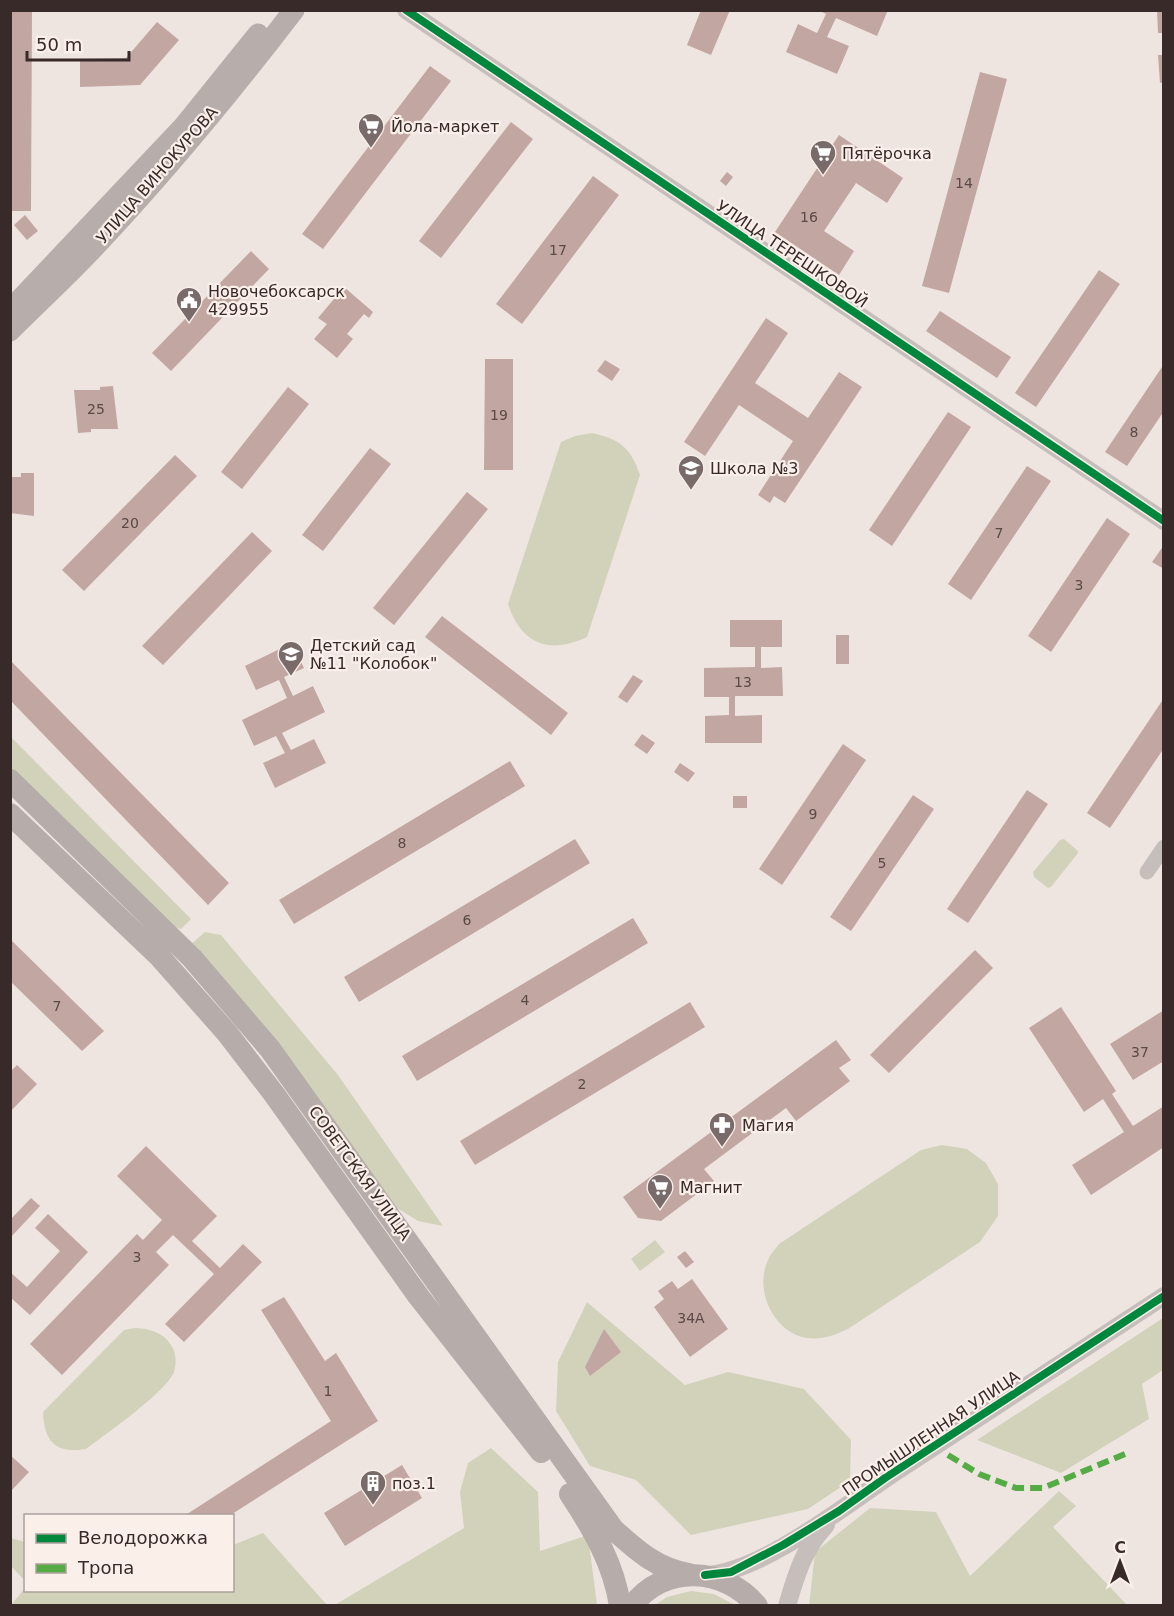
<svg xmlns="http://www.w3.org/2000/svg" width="1174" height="1616" font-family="'DejaVu Sans',sans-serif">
<rect width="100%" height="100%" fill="#eee5e1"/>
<!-- green -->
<path fill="#d2d2ba" d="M592 433C620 439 631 448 640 475L587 637C549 655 521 644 508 604L561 442 575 436Z
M10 736 191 919 181 929 167 925 11 772Z
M1064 839 1078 851V853L1051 887 1048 888 1034 877 1033 872 1060 840Z
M205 932 221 935 338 1075 443 1226 418 1221 392 1205 189 946Z
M942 1145 967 1149 986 1163 998 1184V1216L980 1242 848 1329C835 1335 822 1340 807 1338 773 1332 754 1290 768 1260 770 1255 775 1249 779 1244L921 1150Z
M655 1240 665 1252 640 1271 631 1259Z
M587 1302 685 1385 728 1372 804 1389 851 1440 850 1481 808 1509 691 1535 636 1480 590 1466 556 1411 558 1362Z
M1163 1318V1370L1142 1384 1149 1419 1061 1473 977 1440Z
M134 1328C148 1328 163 1332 171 1345 176 1352 177 1363 174 1372 166 1392 106 1434 86 1449 56 1454 44 1442 43 1412L124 1330Z
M491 1448 538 1492 540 1551 588 1535 597 1605 333 1606 464 1528 460 1492 468 1463Z
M1059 1491 1076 1506 1053 1527 1127 1605 809 1606 815 1552 870 1508 936 1512 970 1576Z
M263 1533 327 1605H11L25 1588 26 1590H232L233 1545Z
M11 1538 25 1542V1581L11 1566Z
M691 1591 714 1594 735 1605H655L667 1597Z"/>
<!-- building -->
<path fill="#c2a6a2" d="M10 10H32L31 211H10Z
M701 10H730L711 55 687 45Z
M818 10H888L877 36 836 18 827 37 849 46 837 74 786 52 798 24 817 33 826 14Z
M1157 10H1164V33H1158Z
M157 22 179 40 140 85 80 87V59L126 58Z
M1158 55H1164V82L1160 83Z
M430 66 451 81 323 249 302 234Z
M980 72 1007 79 949 293 922 286Z
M511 122 533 139 441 258 419 241Z
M839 135 903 178 887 203 856 183 824 231 854 251 839 275 775 232Z
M727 172 733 177 726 186 720 181Z
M593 176 619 195 522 324 496 304Z
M25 215 38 231 27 240 14 225Z
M251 251 269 269 171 371 152 353Z
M1099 270 1120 284 1036 407 1015 393Z
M344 287 373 312 369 318 364 314 347 334 353 339 337 358 314 339 327 324 318 318Z
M940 311 1011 357 997 378 926 331Z
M766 318 788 333 755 383 808 418 839 372 862 387 785 503 774 496 770 503 758 495 793 441 739 405 705 456 684 442Z
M485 359H513V470H484Z
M605 360 620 369 612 381 597 371Z
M1164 364V411L1127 466 1105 452Z
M113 386 118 429H91V432L78 433 74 390H100V387Z
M288 387 309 404 242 489 221 472Z
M948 412 971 427 892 546 869 530Z
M370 448 391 464 323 551 302 535Z
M175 455 197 476 84 591 62 570Z
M1027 466 1051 481 971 600 948 584Z
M21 473H34V516L10 513V477H21Z
M467 492 488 509 394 625 373 608Z
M1107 518 1130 534 1051 652 1028 636Z
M252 532 272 551 163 665 142 646Z
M1164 545V569L1152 562Z
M442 616 568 713 551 735 425 637Z
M730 620H782V647H761V668L782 667 783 696H735V716L762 715V743H705V716L729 715V697H704V668L755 667V647H730Z
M836 635H849V664H836Z
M292 643 304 668 284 677 293 696 313 686 325 712 282 733 291 750 314 739 326 763 275 788 263 763 285 753 276 736 254 746 242 720 287 698 279 680 256 690 245 666Z
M10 660 229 883 208 905 10 700Z
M633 675 643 681 627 703 618 697Z
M1164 698V748L1110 828 1087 813Z
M642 734 655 743 647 754 634 745Z
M843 744 866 760 782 885 759 869Z
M510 761 525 786 294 924 279 900Z
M680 763 695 773 688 782 674 772Z
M1027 790 1048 804 968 923 947 909Z
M913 795 934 809 851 931 830 917Z
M733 796H747V808H733Z
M575 839 590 863 359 1002 344 977Z
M633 918 648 943 417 1081 402 1056Z
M10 939 104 1031 82 1051 10 981Z
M975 950 993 968 889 1073 870 1055Z
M690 1002 705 1027 475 1165 460 1141Z
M1061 1007 1116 1091 1112 1094 1133 1126 1164 1106V1147L1091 1195 1072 1165 1124 1132 1103 1099 1084 1112 1029 1028Z
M1164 1010V1061L1133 1080 1110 1044Z
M836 1040 851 1060 839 1068 850 1081 796 1121 786 1108 704 1169 714 1181 661 1221 638 1218 623 1197Z
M17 1065 37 1084 10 1112V1072Z
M146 1146 217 1216 192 1241 220 1268 243 1244 262 1262 184 1342 165 1324 214 1274 173 1235 156 1252 169 1265 62 1375 30 1344 137 1234 143 1240 162 1220 117 1176Z
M31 1198 40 1206 10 1238V1220Z
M48 1214 88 1252 30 1315 10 1297V1272L27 1287 60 1251 35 1228Z
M685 1251 694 1262 686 1268 677 1257Z
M692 1279 728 1329 690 1357 654 1307 664 1299 658 1291 672 1281 678 1289Z
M284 1297 325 1361 336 1353 378 1421 229 1516H184L331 1421 261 1310Z
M604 1329 621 1352 590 1376 585 1367Z
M10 1455 29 1472 10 1492Z
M402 1465 422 1498 345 1546 324 1513Z"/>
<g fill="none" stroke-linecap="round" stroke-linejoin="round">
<!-- minor -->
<path stroke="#c6beba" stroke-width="15" d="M1147 872 1164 847"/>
<!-- tertiary -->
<path stroke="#c6beba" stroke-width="18" d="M406 10 1164 521
M707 1575C764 1571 848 1503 897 1471 986 1412 1075 1354 1164 1296
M787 1606C796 1575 804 1548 826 1525"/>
<!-- secondary -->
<path stroke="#b7aeab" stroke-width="21" d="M10 310 183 127 258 34
M10 331C36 305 63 280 88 254 161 177 229 95 294 10"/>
<!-- primary -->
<path stroke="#b6aca9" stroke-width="22" d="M10 780 192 958 270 1049 613 1529C636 1550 657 1569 689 1574
M10 814 159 956 227 1033 274 1094 419 1297 541 1452
M570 1494C593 1529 614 1564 620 1606
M632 1606C664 1563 725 1567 757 1606"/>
<!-- quiet -->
<path stroke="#55ab44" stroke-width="6" stroke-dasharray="12 6" stroke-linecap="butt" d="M948 1455 979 1474 1016 1488H1043L1125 1454"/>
<!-- cycleway casing -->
<g stroke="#faefe9" stroke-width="11">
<path id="cycleway" d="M406 10 1164 521
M705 1575 731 1572 783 1545 839 1511 885 1478 1164 1296"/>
</g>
<!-- cycleway -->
<use href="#cycleway" stroke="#00873e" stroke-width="8"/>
</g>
<!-- icons -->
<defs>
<g id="supermarket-pin" transform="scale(1.35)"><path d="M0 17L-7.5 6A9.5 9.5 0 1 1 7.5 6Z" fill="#786b69" stroke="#faefe9"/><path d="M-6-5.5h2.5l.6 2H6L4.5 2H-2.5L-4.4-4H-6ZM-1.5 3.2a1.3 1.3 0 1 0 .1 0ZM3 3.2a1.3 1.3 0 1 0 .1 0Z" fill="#fff"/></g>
<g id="civic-pin" transform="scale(1.35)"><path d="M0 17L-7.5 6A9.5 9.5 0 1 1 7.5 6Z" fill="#786b69" stroke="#faefe9"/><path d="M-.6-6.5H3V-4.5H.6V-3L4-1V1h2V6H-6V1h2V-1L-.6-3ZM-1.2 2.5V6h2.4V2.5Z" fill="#fff"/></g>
<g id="school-pin" transform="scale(1.35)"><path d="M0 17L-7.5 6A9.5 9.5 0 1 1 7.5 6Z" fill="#786b69" stroke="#faefe9"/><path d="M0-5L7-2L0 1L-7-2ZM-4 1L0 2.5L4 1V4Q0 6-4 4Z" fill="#fff"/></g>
<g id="pharmacy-pin" transform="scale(1.35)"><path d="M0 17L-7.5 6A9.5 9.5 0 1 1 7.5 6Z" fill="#786b69" stroke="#faefe9"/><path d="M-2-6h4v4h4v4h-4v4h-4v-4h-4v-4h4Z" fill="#fff"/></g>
<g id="building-pin" transform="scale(1.35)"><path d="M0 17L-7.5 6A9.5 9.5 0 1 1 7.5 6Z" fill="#786b69" stroke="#faefe9"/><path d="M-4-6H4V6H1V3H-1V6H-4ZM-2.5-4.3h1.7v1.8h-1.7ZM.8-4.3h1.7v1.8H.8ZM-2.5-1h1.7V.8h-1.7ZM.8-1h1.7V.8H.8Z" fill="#fff"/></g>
</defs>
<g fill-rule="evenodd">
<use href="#supermarket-pin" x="371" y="126"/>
<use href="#supermarket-pin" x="823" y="153"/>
<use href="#civic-pin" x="189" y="300"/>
<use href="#school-pin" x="691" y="468"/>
<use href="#school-pin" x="291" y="654"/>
<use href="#pharmacy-pin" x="722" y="1125"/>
<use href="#supermarket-pin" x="660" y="1187"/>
<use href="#building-pin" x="373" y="1483"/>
</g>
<g text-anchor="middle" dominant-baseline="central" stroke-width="4.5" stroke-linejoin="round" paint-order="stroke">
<!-- number labels -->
<g font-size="14" fill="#5a4946">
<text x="964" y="183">14</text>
<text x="809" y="217">16</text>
<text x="558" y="250">17</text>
<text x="96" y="409">25</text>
<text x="499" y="415">19</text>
<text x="1134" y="432">8</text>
<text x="130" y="523">20</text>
<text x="999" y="533">7</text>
<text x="1079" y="585">3</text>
<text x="743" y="682">13</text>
<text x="813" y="814">9</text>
<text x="402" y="843">8</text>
<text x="882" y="863">5</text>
<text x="467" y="920">6</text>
<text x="525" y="1000">4</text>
<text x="57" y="1006">7</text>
<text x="1140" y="1052">37</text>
<text x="582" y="1084">2</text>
<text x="137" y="1257">3</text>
<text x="691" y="1318">34А</text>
<text x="328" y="1391">1</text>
</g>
<!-- poi labels -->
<g font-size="16" fill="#382a28" stroke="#faefe9" text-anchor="start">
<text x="391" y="126">Йола-маркет</text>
<text x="842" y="153">Пятёрочка</text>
<text x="208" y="291">Новочебоксарск<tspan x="208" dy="18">429955</tspan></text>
<text x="710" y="468">Школа №3</text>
<text x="310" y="645">Детский сад<tspan x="310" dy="18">№11 "Колобок"</tspan></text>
<text x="742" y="1125">Магия</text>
<text x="680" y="1187">Магнит</text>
<text x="392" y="1483">поз.1</text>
</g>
<!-- street labels -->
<g font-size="16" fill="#382a28" stroke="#faefe9">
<text transform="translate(157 175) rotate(-49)">УЛИЦА ВИНОКУРОВА</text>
<text transform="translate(792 254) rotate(34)">УЛИЦА ТЕРЕШКОВОЙ</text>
<text transform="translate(360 1173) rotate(54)">СОВЕТСКАЯ УЛИЦА</text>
<text transform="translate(931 1433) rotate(-34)">ПРОМЫШЛЕННАЯ УЛИЦА</text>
</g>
</g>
<!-- border -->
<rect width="1174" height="1616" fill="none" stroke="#382a28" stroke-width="24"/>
<!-- legend -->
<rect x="24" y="1514" width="210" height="78" fill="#faefe9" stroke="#aca09c" stroke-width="1.5"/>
<rect x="36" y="1534" width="30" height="9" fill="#00873e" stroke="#aca09c" stroke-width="1.5"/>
<text x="78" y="1544" font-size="18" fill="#382a28">Велодорожка</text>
<rect x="36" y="1564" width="30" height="9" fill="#55ab44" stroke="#aca09c" stroke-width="1.5"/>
<text x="78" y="1574" font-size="18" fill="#382a28">Тропа</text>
<!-- north arrow -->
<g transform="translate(1120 1562)" stroke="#faefe9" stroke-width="4.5" paint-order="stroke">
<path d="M0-4.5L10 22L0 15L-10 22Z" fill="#382a28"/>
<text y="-9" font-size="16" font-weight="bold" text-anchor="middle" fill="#382a28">С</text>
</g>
<!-- scale -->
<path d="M27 51v9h102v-9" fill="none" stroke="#382a28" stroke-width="3"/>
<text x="36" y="51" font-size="18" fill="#382a28" stroke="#faefe9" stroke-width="4.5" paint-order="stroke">50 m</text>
</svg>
